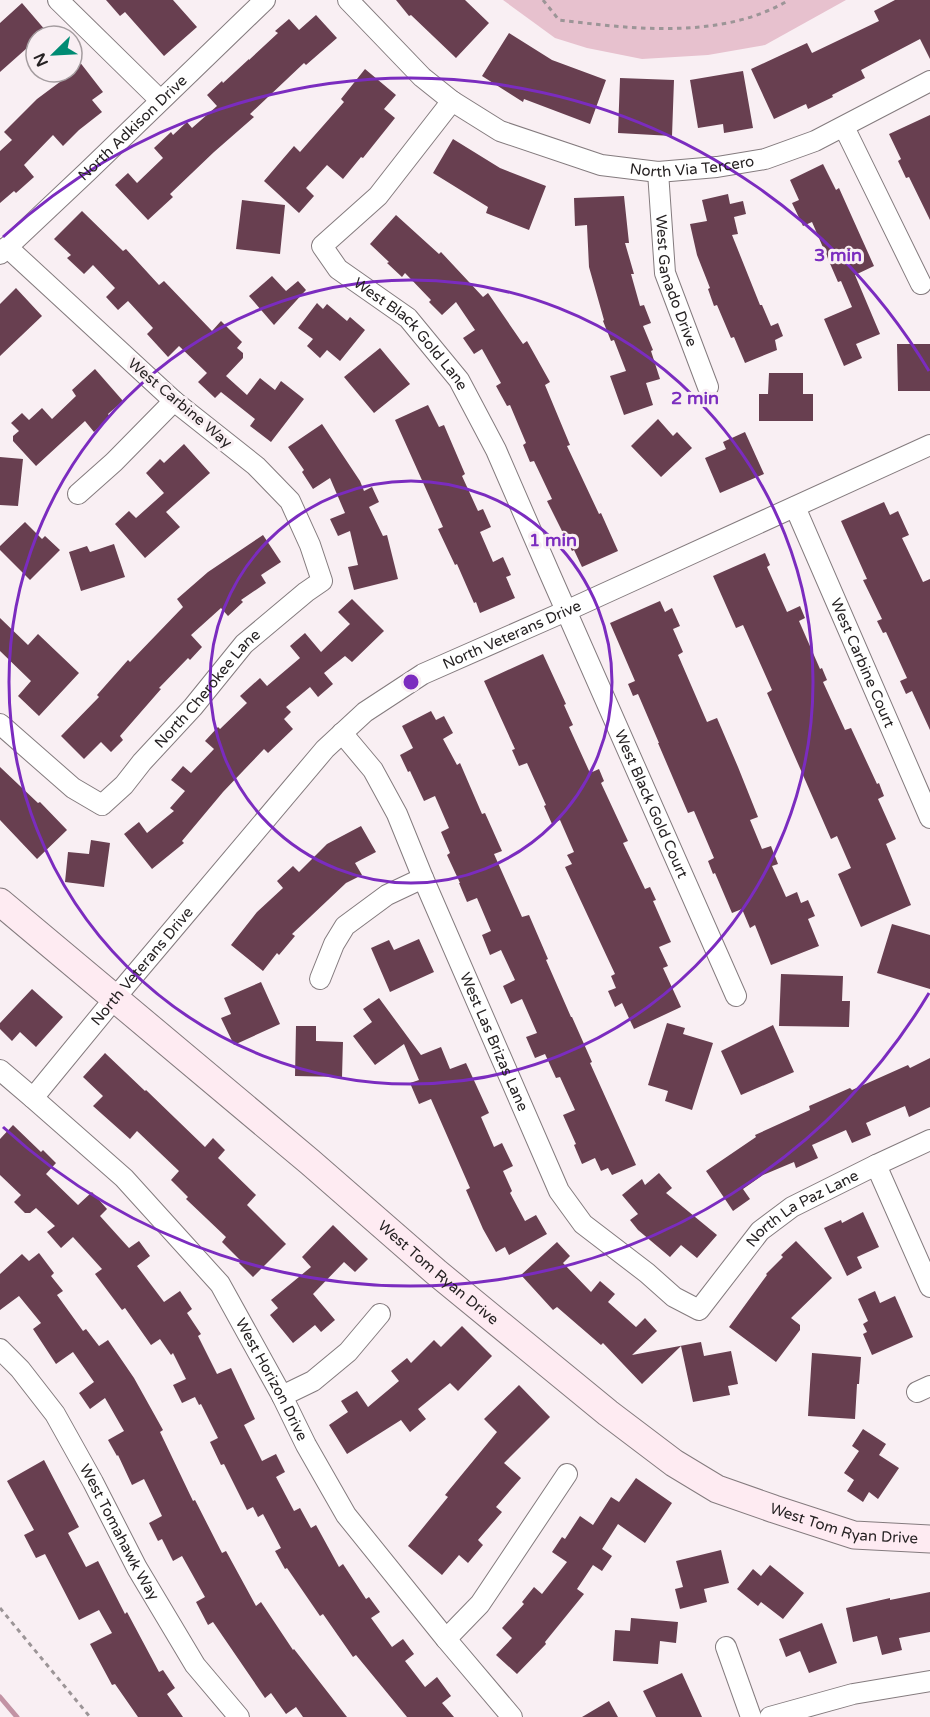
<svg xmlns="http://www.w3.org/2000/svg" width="930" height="1717" font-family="'Varela Round',sans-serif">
<rect width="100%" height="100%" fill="#f9eff3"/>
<!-- green -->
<path fill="#e7c1ce" d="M503 0H846L765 45 708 55 642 59 587 48 555 38Z"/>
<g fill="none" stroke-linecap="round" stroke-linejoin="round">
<!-- stream -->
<path stroke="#c293a4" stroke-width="5" d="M0 1697 17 1717"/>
</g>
<!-- building -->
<path fill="#683f50" d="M106 0H173L197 27 164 56 125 12 120 16Z
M396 0H465L489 23 456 58 411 15 409 16Z
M895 0H930V59L920 39 861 70 865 78 832 95 833 97 808 109 806 104 774 119 751 69 807 43 812 53 879 21 874 11Z
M22 3 46 31 40 36H36V40L0 72V23Z
M316 15 337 38 306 65 304 63 250 114 254 117 214 152 170 194 173 197 148 220 115 185 128 173 137 183 163 158 154 148 171 132 173 135 187 122 192 128 217 106 207 95 222 81 223 83 249 59V60L278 33 275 31 289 19 299 30Z
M509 33 552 60 606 80 590 124 524 99 523 102 482 76Z
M72 52 103 92 92 100 102 112 79 130 63 146 53 135 24 165 34 177 16 193 14 191 0 203V151L12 140 4 132 37 99 72 73Z
M365 69 396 95 384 109 395 118 363 158 361 157 343 179 327 165 306 188 314 196 299 213 264 181 294 146 300 152 344 102 341 99Z
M743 71 753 128 724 133 723 124 698 128 690 80Z
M620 78 674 80 672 136 618 133Z
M930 115V220L909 177 906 178 898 161 901 159 889 134Z
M453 139 500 168 546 186 529 230 486 213 488 207 433 173Z
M823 164 836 190 839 188 874 266 855 275 880 334 856 344 862 358 844 366 824 319 852 307 841 281 838 282 812 222 803 226 792 203 799 200 790 180Z
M728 194 730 204 743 201 746 214 734 217 738 234 732 235 760 305H762L771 326 778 323 783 336 775 340 777 350 745 363 734 337 731 338 717 305 714 306 708 289 710 288 697 255 690 224 707 221 702 200Z
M624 196 629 243H625L634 274H631L640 306 644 305 651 323 643 326 653 350 651 351 660 379 646 383 653 405 624 415 610 376 626 371 614 340 611 341 603 321 604 320 589 267 587 225 575 226 574 198Z
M242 200 285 205 280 254 236 249Z
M82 211 123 251 126 249 159 285 164 281 212 331 221 321 242 342 237 348 243 353V358L226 376 247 395 260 378 275 390 281 381 304 399 271 442 250 426 255 419 221 392 215 398 198 382 207 373 179 346 168 357 147 334 153 328 128 301 118 310 106 297 115 288 93 265 84 274 67 258 71 255 54 239Z
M396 215 439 254 441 252 483 297 488 293 523 344 527 341 550 382 545 385 570 445 567 446 599 514 601 513 618 551 582 567 574 550 572 551 547 501 552 499 534 461 530 462 523 445 526 443 510 405 507 406 496 386 501 383 482 349 474 354 463 338 475 330 456 302 442 315 429 302 431 300 405 273 402 277 387 263 389 262 370 244Z
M272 276 286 291 298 281 306 290 274 325 249 296Z
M16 288 42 316 0 356V304Z
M317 303 323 309 327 304 347 321 350 317 365 330 340 361 327 350 320 358 307 346 313 339 298 328Z
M897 344H930V391H898Z
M380 348 410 384 374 413 344 377Z
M95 369 123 401 108 414 110 417 94 432 85 421 36 466 13 441V436L19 431 11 423 22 413 29 420 42 408 52 419 76 396 72 390Z
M769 373H803V394H813V421H759V394H768Z
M428 405 439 427 444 425 465 474 462 476 478 511 483 509 491 527 480 532 493 562 503 557 511 575 506 577 515 598 480 613 476 602 474 603 457 564 455 565 438 529 443 527 395 420Z
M658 419 673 436 677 432 692 448 661 477 631 446Z
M322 424 360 481 364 491 372 487 379 502 369 507 383 536 387 535 398 579 354 590 348 567 358 565 350 531 338 536 330 519 345 513 330 478 313 489 302 472 304 470 288 447Z
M745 432 764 474 720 493 705 458 726 449 723 442Z
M184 444 210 473 166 512 180 527 145 558 115 524 129 511 136 518 164 493 146 473 160 459 164 463Z
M0 457 23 459 18 506 0 505Z
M884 502 890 515 898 511 909 535 902 538 923 582 930 579V730L912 691 906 694 900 681 907 678 886 632 883 633 877 621 882 619 863 580 867 579 841 521Z
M25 522 42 539 45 536 60 550 30 580 0 550V546Z
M263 535 281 562 261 575 266 583 241 600 243 602 228 616 221 608 191 635 202 647 190 660 188 658 159 688 161 689 120 736 123 740 111 752 101 742 84 759 61 736 99 697 97 695 128 660 130 662 183 607 177 599 208 572Z
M114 544 125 577 81 591 69 552 87 546 90 552Z
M765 553 770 565 767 567 787 612 800 606 805 618 799 621 820 669 822 668 827 680 823 682 845 730 851 728 877 784 879 783 884 796 878 799 896 839 886 844 911 905 861 927 838 874 851 868 837 836 831 839 767 693 772 690 743 625 736 628 713 576Z
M352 599 384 631 352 662 345 656 324 673 333 684 318 697 310 687 286 707 291 712 284 719 293 729 268 753 264 749 223 792 182 841 184 843 152 869 124 834 139 822 147 833 174 811 170 808 185 791 171 780 183 766 191 773 214 749 205 741 218 727 220 729 247 703 240 696 260 678 267 686 300 658 290 646 305 633 321 652 350 624 338 612Z
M660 601 665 612 672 608 680 626 673 629 683 652 678 655 707 722 717 718 738 767 758 817 750 820 762 849 771 846 778 864 772 866 786 897 797 892 801 903 808 900 815 916 808 919 819 946 771 965 755 925 750 928 742 909 732 913 715 873 713 874 708 861 714 858 694 811 688 813 658 743H659L638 694 633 696 628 684 635 681 610 623Z
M0 618 28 645 38 634 79 673 39 716 18 696 31 681 0 651Z
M543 654 566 704 564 705 573 725 569 727 590 773 599 769 604 781 601 783 628 841 623 843 645 889 650 887 656 900 653 901 671 942 659 947 668 966 663 968 681 1007 634 1029 622 1003 615 1007 608 991 616 988 611 976 615 974 565 867 572 864 567 855 574 852 560 820 552 824 544 806 546 805 527 763 519 766 512 750 515 749 484 681Z
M431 711 436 720 444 716 453 733 443 739 457 765 460 763 482 814 485 813 502 851 494 854 522 917 529 915 548 959 546 960 571 1017H572L592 1062 590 1063 636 1165 612 1175 608 1168 601 1171 595 1158 582 1164 574 1145 576 1144 563 1115 575 1110 560 1077 556 1078 545 1054 535 1058 526 1037 537 1033 522 999 511 1004 503 986 515 980 501 950 490 955 482 935 491 931 477 898 467 902 459 883H460L447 855 450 853 441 832 449 828 435 796 424 801 410 771 408 772 400 755 413 748 402 726Z
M0 767 38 803 40 802 67 830 37 859 0 820Z
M361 826 376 852 355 863 362 875 346 883 292 934 295 936 279 955 277 953 263 971 231 945 257 912 283 888 277 881 293 866 299 872 327 844Z
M91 840 110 843 104 887 65 882 68 852 89 854Z
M892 924 930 935V989L877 973Z
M419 939 434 972 390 992 371 948 389 940 394 950Z
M781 974 843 976 842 1001H850L849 1027 779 1026Z
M261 982 280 1024 234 1045 221 1018 231 1014 224 998Z
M32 989 63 1017 36 1047 20 1032 12 1041 0 1029V1023Z
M379 998 421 1055 441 1047 450 1069 466 1063 489 1113 481 1117 494 1147 502 1143 513 1166 503 1171 512 1191 510 1193 525 1221 536 1215 547 1234 509 1255 505 1247 496 1252 483 1229 466 1190 470 1188 431 1099 419 1104 410 1083 419 1080 404 1044 375 1065 353 1036 372 1022 363 1009Z
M667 1023 685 1028 683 1034 713 1043 692 1110 665 1101 668 1091 648 1085Z
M773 1025 794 1072 741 1095 721 1051Z
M296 1026H316V1041L343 1042 342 1077 295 1076Z
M105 1053 145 1091 146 1090 205 1147 213 1138 225 1150 218 1158 256 1195 247 1205 286 1244 253 1277 239 1263 241 1261 222 1242 226 1237 186 1199 188 1197 171 1180 179 1171 137 1131 130 1139 93 1106 103 1096 83 1077Z
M930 1058V1107L909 1117 905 1106 866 1123 871 1135 852 1143 846 1130 812 1145 818 1158 796 1168 794 1162 763 1175 743 1189 750 1199 733 1211 706 1171 756 1137 755 1135 810 1110 809 1106 850 1088 852 1090 908 1065 910 1068Z
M13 1125 41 1152 43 1150 56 1163 46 1174 78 1205 92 1192 107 1209 100 1216 129 1248 139 1241 150 1256 137 1266 164 1302 180 1291 192 1309 187 1313 201 1334 198 1336 217 1374 231 1368 255 1419 244 1425 262 1461 276 1454 285 1472 276 1477 294 1511 300 1508 311 1528 316 1525 339 1567 343 1564 366 1599 369 1597 380 1612 371 1618 392 1647 403 1639 414 1654 405 1661 425 1687 437 1677 451 1696 442 1703 454 1717H407L356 1655 353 1657 323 1614 320 1616 287 1568 285 1569 275 1551 281 1548 263 1514 258 1517 253 1507 247 1510 224 1464 221 1465 210 1442 218 1438 201 1404 199 1405 195 1397 182 1403 173 1385 186 1379 173 1353 171 1355 160 1339 151 1345 125 1308 122 1310 95 1274 102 1269 73 1237 61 1248 47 1232 55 1226 36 1208 30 1213H25L14 1202 21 1195 0 1175V1139Z
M659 1173 672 1188 666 1193 717 1235 697 1258 681 1245 670 1257 638 1230 630 1220 638 1214 622 1195 642 1179 645 1185Z
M863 1212 879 1247 857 1257 862 1268 847 1276 824 1228 841 1220 842 1223Z
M333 1225 368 1259 355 1272 344 1262 313 1294 335 1320 321 1332 315 1325 293 1343 270 1315 278 1308 271 1300 311 1267 302 1257Z
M796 1241 832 1278 791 1318 800 1325V1330L776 1362 729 1327 767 1275 766 1274 783 1257 781 1255Z
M557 1242 570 1256 563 1263 591 1292 600 1281 615 1294 608 1302 636 1327 645 1318 657 1331 632 1355 701 1342 704 1356 731 1351 738 1384 728 1386 730 1395 693 1402 681 1346 642 1384 603 1343 601 1345 557 1307 553 1310 521 1275Z
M39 1253 54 1273 51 1276 63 1291 57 1295 83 1331 86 1329 99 1346 108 1340 134 1378 163 1430 160 1432 193 1501 195 1500 222 1553 226 1551 256 1606 261 1602 293 1650 294 1649 347 1717H303L296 1707 286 1714 271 1693 265 1698 213 1622 208 1625 196 1602 205 1597 182 1556 173 1561 162 1539 158 1541 149 1523 162 1516 144 1479 132 1485 118 1455 117 1456 108 1440 124 1431 105 1398 90 1409 79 1393 94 1382 73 1352 56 1364 33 1329 41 1323 19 1296 0 1310V1274L22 1254 29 1261Z
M875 1291 880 1303 895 1296 913 1337 872 1355 863 1334 867 1332 863 1324 868 1321 858 1299Z
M462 1326 492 1356 458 1391 450 1383 418 1409 426 1419 410 1432 401 1420 347 1454 329 1425 348 1412 341 1401 357 1391 368 1407 399 1381 391 1371 407 1358 411 1363 434 1340 441 1347Z
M812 1353 861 1357 859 1384H857L855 1419 808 1416Z
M519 1385 550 1417 504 1463 521 1478 496 1507 502 1512 478 1540 483 1545 468 1563 459 1555 442 1575 408 1546 448 1497 445 1495 497 1432 484 1419Z
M863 1429 886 1444 879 1455 899 1468 878 1499 869 1492 863 1502 847 1491 854 1480 844 1473 859 1451 852 1446Z
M44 1460 79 1527 68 1533 86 1567 98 1561 125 1614 127 1612 159 1672 163 1670 175 1688 167 1694 183 1717H138L115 1684 112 1685 90 1644 112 1633 99 1610 79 1620 45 1554 36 1558 24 1535 34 1530 7 1481Z
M636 1478 672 1503 645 1543 618 1524 602 1549 612 1556 602 1571 593 1565 577 1589 584 1594 545 1642 546 1644 517 1674 496 1655 512 1638 502 1628 524 1604 522 1602 534 1587 542 1594 567 1562 552 1552 562 1537 565 1539 580 1516 593 1525 611 1497 619 1502Z
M721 1550 729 1583 704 1589 707 1602 680 1609 675 1589 683 1587 676 1561Z
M770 1565 804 1593 783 1619 761 1602 758 1606 737 1589 753 1569 761 1576Z
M930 1592V1632L899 1638 902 1650 882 1655 877 1636 853 1642 846 1608 890 1598V1600Z
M631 1618 678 1622 676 1643 660 1641 658 1664 613 1661 615 1630 630 1631Z
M822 1623 837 1663 809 1673 800 1651 786 1657 779 1639Z
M682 1673 702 1717H656L643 1691Z
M609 1701 618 1717H582Z"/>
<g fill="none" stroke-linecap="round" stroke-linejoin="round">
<!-- street casing -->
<g stroke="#847b7e" stroke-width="22">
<g id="street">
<path d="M58 0 160 100"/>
<path id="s1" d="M348 0 422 77 452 101 500 131 601 165 658 172 717 167 765 159 815 141 930 81"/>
<path id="s2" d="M452 101 378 196 322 246 338 269 408 318 459 380 496 450 549 572 736 996"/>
<path d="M844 127 921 284"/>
<path id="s3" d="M658 172 665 273 708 387"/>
<path id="s4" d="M0 254 87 172 265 0"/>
<path d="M78 494 114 462 174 401"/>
<path id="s5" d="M795 507 930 818"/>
<path id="s6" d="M0 724 73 788 102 805 124 785 142 762 193 707 244 644 306 592 322 581 310 545 290 501 256 466 174 401 7 247"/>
<path id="s7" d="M342 733 373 770 397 814 423 878 559 1191 583 1224 647 1273 674 1297 699 1310 760 1231 792 1207 876 1165 930 1140"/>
<path d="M320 979 334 944 345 926 387 895 423 878"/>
<path id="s8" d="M0 1070 33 1098 124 1178 220 1284 282 1396 306 1445 346 1515 446 1639 512 1717"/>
<path id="s9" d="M33 1098 115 998 325 749 365 712 423 674 566 611 930 445"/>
<path d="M876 1165 930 1287"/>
<path id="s10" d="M0 1349 20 1369 55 1414 93 1482 137 1568 195 1665 239 1717"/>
<path d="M917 1392 930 1386"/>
<path d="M282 1396 313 1381 348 1352 380 1314"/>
<path d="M446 1639 480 1604 567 1474"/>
<path d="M726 1647 751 1717"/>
<path d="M770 1717 853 1694 930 1681"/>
</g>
</g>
<!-- secondary casing -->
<g stroke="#847b7e" stroke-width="29">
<g id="secondary">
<path id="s11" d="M0 902 310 1162 436 1272 608 1413 674 1463 717 1489 774 1509 854 1535 930 1539"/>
</g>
</g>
<!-- path -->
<path stroke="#9c9597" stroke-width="3" stroke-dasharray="4.5 4.5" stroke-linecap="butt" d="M543 0 559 20C632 29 723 40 789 0
M0 1608 90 1717"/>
<!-- street -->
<use href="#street" stroke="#fff" stroke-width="20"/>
<!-- secondary -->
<use href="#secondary" stroke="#feebf2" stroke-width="27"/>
</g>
<!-- distance rings -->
<g fill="none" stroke="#7b2cbf" stroke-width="3">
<circle cx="411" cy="682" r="201"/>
<circle cx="411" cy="682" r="402"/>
<path d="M929 993A604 604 0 0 1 3 1127M3 237A604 604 0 0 1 929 371"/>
</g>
<g text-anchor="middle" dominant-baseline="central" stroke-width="6" stroke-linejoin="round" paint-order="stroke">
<!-- street labels -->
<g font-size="15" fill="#262223" stroke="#f9eff3">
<text stroke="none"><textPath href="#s4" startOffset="183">North Adkison Drive</textPath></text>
<text stroke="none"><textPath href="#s1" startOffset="400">North Via Tercero</textPath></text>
<text stroke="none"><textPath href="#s3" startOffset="111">West Ganado Drive</textPath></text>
<text stroke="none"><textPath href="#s2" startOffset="322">West Black Gold Lane</textPath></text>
<text transform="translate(180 403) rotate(40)">West Carbine Way</text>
<text stroke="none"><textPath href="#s9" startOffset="676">North Veterans Drive</textPath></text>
<text stroke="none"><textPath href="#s5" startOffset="170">West Carbine Court</textPath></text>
<text stroke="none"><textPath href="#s6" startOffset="288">North Cherokee Lane</textPath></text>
<text stroke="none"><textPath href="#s2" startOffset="855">West Black Gold Court</textPath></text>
<text stroke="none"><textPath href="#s9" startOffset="171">North Veterans Drive</textPath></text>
<text stroke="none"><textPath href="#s7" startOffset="346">West Las Brizas Lane</textPath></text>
<text stroke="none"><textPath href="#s7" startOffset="842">North La Paz Lane</textPath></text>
<text stroke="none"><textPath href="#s11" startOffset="574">West Tom Ryan Drive</textPath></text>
<text stroke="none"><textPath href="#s8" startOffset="416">West Horizon Drive</textPath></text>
<text stroke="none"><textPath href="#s11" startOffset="1060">West Tom Ryan Drive</textPath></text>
<text stroke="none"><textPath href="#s10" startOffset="220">West Tomahawk Way</textPath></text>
</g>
</g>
<circle cx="411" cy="682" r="9" fill="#7b2cbf" stroke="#f9eff3" stroke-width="3"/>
<g font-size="18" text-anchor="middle" font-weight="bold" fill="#7b2cbf" stroke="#f9eff3" stroke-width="6" stroke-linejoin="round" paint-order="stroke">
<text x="838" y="261">3 min</text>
<text x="695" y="404">2 min</text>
<text x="553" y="546">1 min</text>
</g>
<!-- north arrow -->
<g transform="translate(54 54) rotate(246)"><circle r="28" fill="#f9eff3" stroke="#a59da0" stroke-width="1.5"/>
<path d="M0-4.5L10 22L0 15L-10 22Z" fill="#008b73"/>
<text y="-9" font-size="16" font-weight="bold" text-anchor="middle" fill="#262223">N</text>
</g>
</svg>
